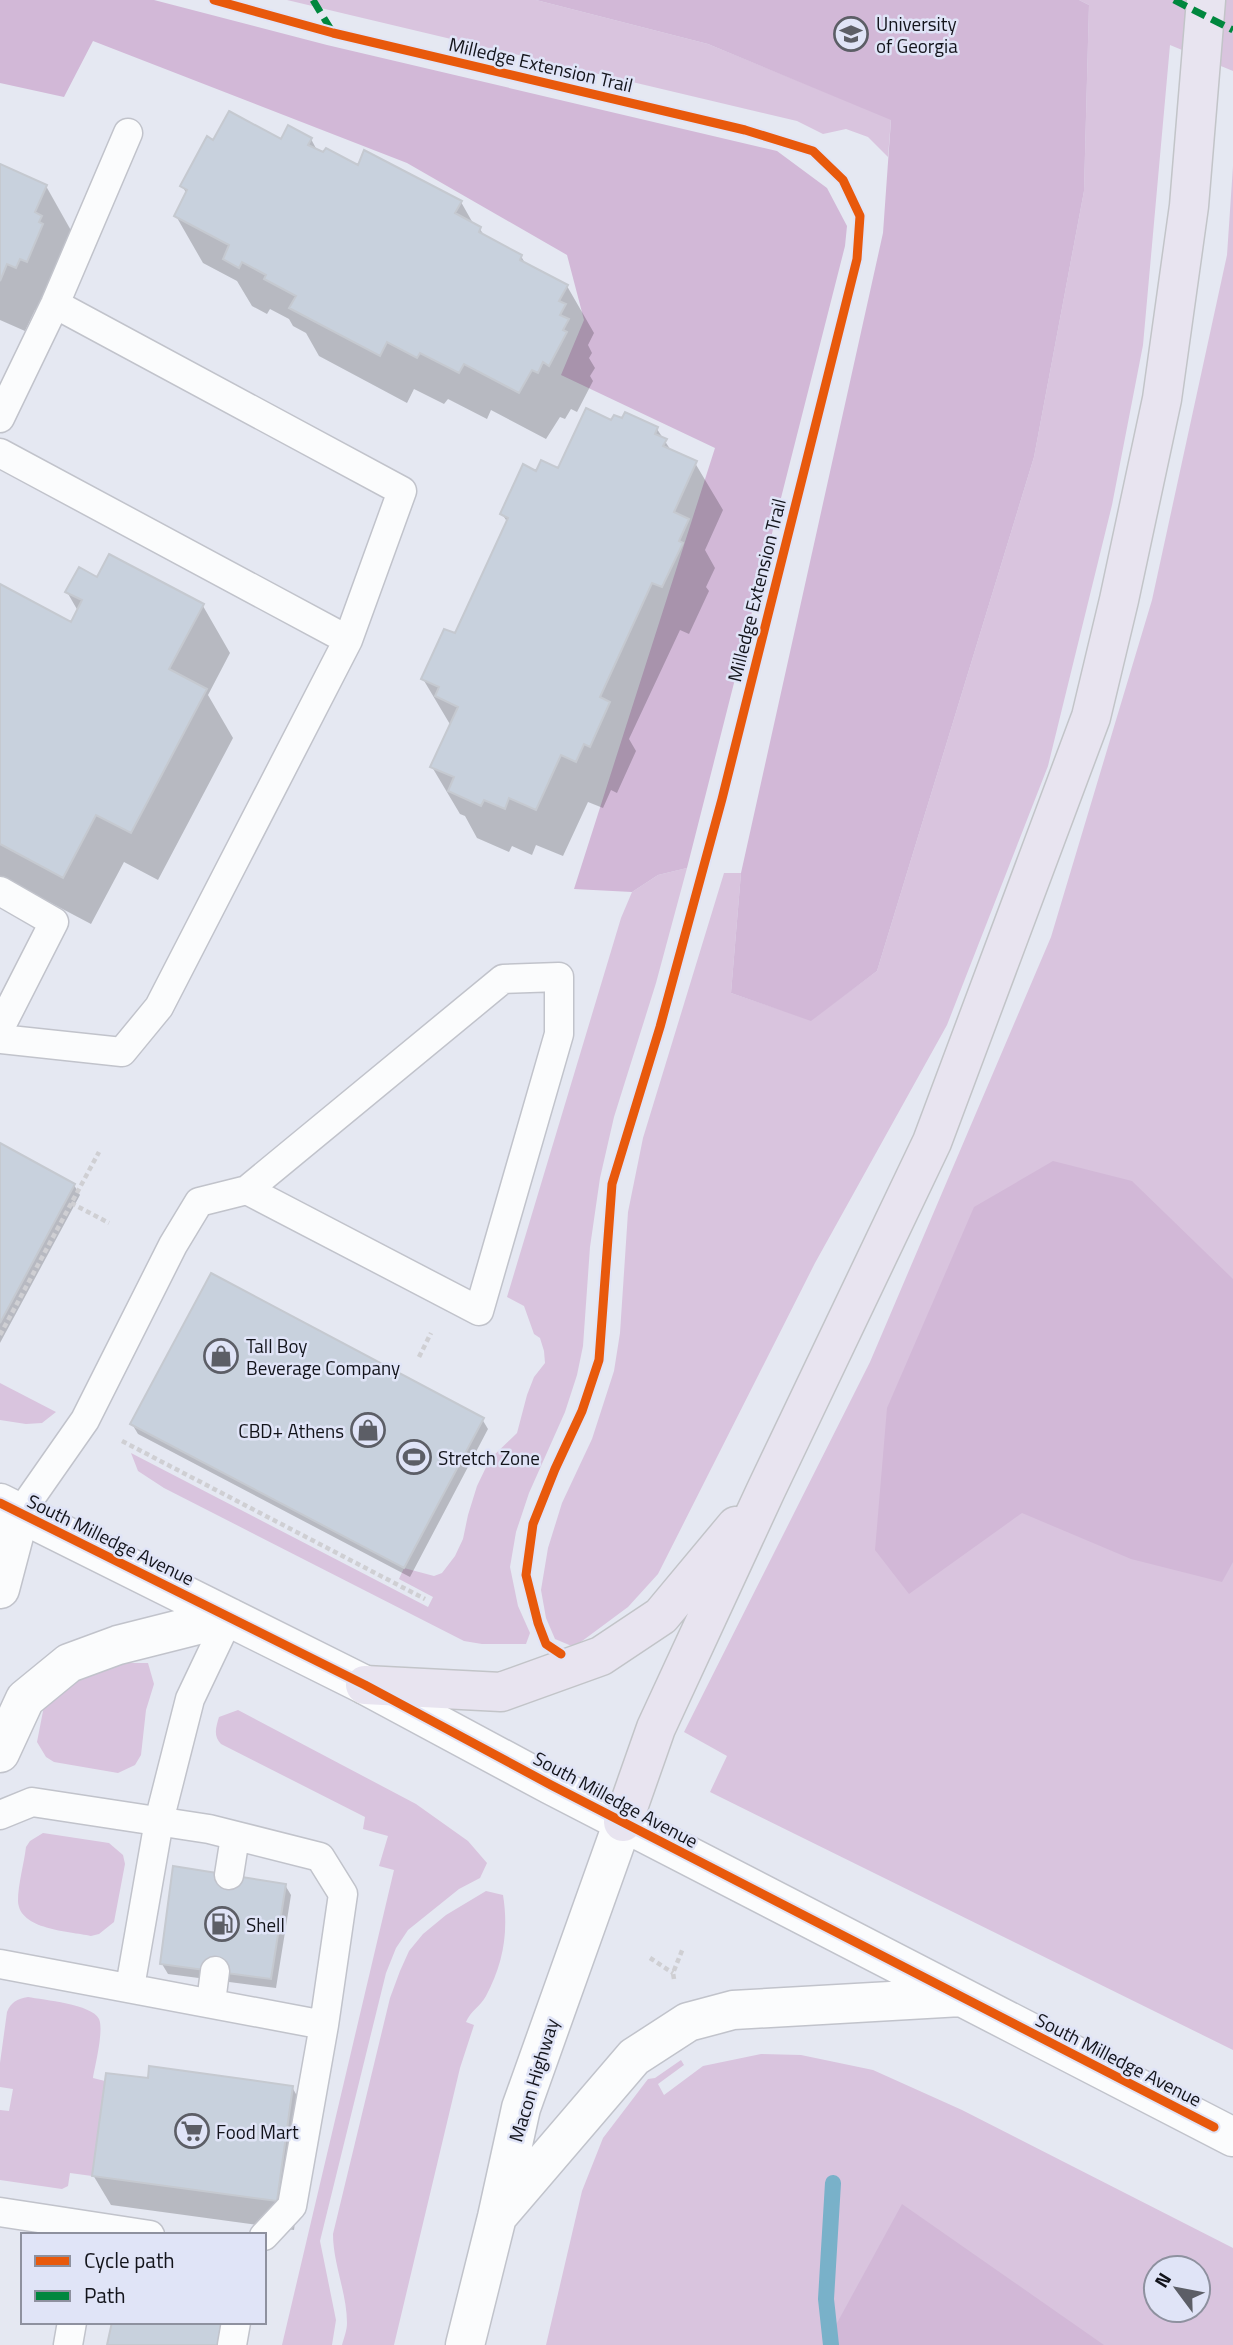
<svg xmlns="http://www.w3.org/2000/svg" width="1233" height="2345" font-family="'Titillium Web',sans-serif">
<rect width="100%" height="100%" fill="#e5e8f2"/>
<!-- green -->
<path fill="#d9c4de" fill-rule="evenodd" d="M287 0H536L708 44 891 119 888 157 868 137 846 129 823 134 797 121Z
M1079 0H1233V71L1170 45 1143 345 1112 505 1048 766 947 1025 815 1263 658 1574 628 1607 574 1647 555 1639 546 1618 541 1590 548 1548 562 1503 592 1439 614 1371 620 1333 628 1212 643 1138 724 873H741L731 993 811 1020 877 971 1034 457 1084 191 1089 5Z
M1233 166V2050L710 1792 727 1756 684 1732 870 1362 1051 937 1152 600 1227 255Z
M687 868 656 983 614 1117 600 1178 590 1247 583 1346 577 1375 565 1412 529 1493 516 1532 510 1567 518 1606 530 1633 526 1644H482L464 1641 164 1488 138 1471 131 1453 428 1607 433 1597 399 1579 404 1568 434 1576 442 1573 455 1556 463 1539 468 1515 477 1486 490 1459 517 1433 527 1395 534 1377 545 1363 544 1351 540 1338 534 1334 524 1306 507 1297 621 918 632 892 658 875Z
M0 1383 56 1412 42 1423 26 1424 0 1420Z
M122 1663H148L154 1684 146 1710 141 1755 135 1765 118 1773 54 1762 46 1757 37 1742 44 1706 79 1676Z
M238 1710 416 1804 468 1841 487 1863 480 1878 459 1889 408 1930 396 1948 386 1973 320 2241 336 2320 332 2345H282L394 1870 379 1866 388 1836 363 1829 365 1817 221 1744C213 1736 216 1727 219 1717Z
M43 1833 109 1843 123 1855 125 1864 114 1922 99 1934 91 1936C69 1931 19 1930 18 1901 18 1884 24 1864 26 1847L30 1841Z
M486 1891 503 1895C509 1932 503 1964 486 1996 480 2007 471 2010 466 2022L474 2025 460 2068 394 2345H342C344 2338 347 2330 347 2323 347 2293 333 2264 333 2234L390 1998 400 1971 409 1951 423 1934 446 1915Z
M28 1997C43 2000 92 2004 99 2019 104 2030 95 2066 93 2078L105 2081 92 2176 70 2173 68 2186 62 2189 0 2180V2110L9 2111 13 2089 0 2087V2063L7 2012C11 2002 17 1999 28 1997Z
M761 2054 801 2055 873 2070 962 2110 1233 2248V2345H546L582 2191 603 2138 648 2079 655 2078 681 2060 684 2065 658 2084 664 2095 703 2066ZM1156 2268H1198V2310H1156Z"/>
<!-- forest -->
<path fill="#d2b8d7" d="M0 0H154L327 45 777 151 827 188 847 226 845 246 687 868 658 875 632 892 574 889 715 448 561 375 584 320 567 255 407 163 93 41 64 97 0 83Z
M536 0H1079L1089 5 1084 191 1034 457 877 971 811 1021 731 993 741 873 883 233 891 120 708 44Z
M1053 1161 1132 1181 1233 1279V1562L1222 1582 1131 1559 1022 1513 909 1594 875 1550 887 1408 974 1207Z
M902 2204 1104 2345H825Z"/>
<!-- shadow -->
<path fill="#0003" d="M311 139 318 152 461 202 474 225 480 229 485 237 521 256 526 265 567 286 594 333 588 345 592 353 589 358 595 368 590 376 593 381 577 412 571 409 565 419 560 417 546 439 491 410 487 419 448 399 444 404 414 389 407 403 319 356 306 333 293 326 289 319 270 309 267 314 252 306 237 281 203 263 176 216 187 194 182 186 214 143Z
M0 163 2 167 46 186 73 234 43 314 35 310 25 331 0 320Z
M612 422 657 429 672 452 695 463 723 510 705 550 715 568 706 587 709 591 689 634 680 630 629 739 636 751 617 793 611 790 603 808 588 802 563 856 536 845 532 855 512 846 509 852 477 838 465 816 460 814 432 767 451 726 423 679 456 636 508 523 502 514 537 473 559 470Z
M98 579 203 606 230 653 208 695 233 738 158 880 124 862 91 924 0 876V586L71 624 78 611 67 592Z
M0 1145 74 1185 80 1195 0 1343Z
M482 1419 488 1429 410 1577 138 1434 132 1424Z
M285 1885 291 1895 276 1988 168 1974 162 1964Z
M149 2080 292 2087 309 2117 294 2230 111 2205 93 2175Z"/>
<g fill="none" stroke-linecap="round" stroke-linejoin="round">
<!-- stream -->
<path stroke="#79b1c9" stroke-width="16" d="M831 2345 826 2299 833 2183"/>
</g>
<!-- building -->
<path fill="#c8d1dd" stroke="#c5c9d0" stroke-width="2" d="M229 111 281 139 288 125 312 138 308 145 323 152 326 148 358 165 364 150 462 201 455 213 481 227 479 232 522 255 520 260 568 285 559 301 566 304 560 315 569 319 563 330 567 332 549 366 543 362 538 373 532 370 519 393 464 364 459 373 420 353 417 358 387 342 380 356 289 308 296 296 264 279 266 275 242 262 239 268 223 259 229 245 174 216 187 190 180 186 207 136 213 140Z
M0 164 47 185 35 212 42 216 39 222 43 224 27 262 20 259 16 268 7 264 0 281Z
M586 408 611 420 614 415 622 418 625 412 658 427 655 434 667 439 663 446 697 461 674 512 689 519 679 541 683 543 662 587 652 583 600 697 610 702 590 747 584 744 576 762 561 755 536 810 509 798 505 809 484 800 481 806 448 791 454 777 430 767 458 707 435 696 439 687 421 679 444 629 455 633 508 518 500 514 523 464 536 471 541 460 558 468Z
M109 554 204 604 169 669 207 689 131 833 96 815 63 878 0 844V584L71 622 82 600 65 592 79 567 97 577Z
M0 1143 75 1184 0 1323Z
M211 1273 484 1418 404 1568 130 1424Z
M173 1866 286 1884 271 1979 160 1964Z
M149 2066 293 2086 277 2201 92 2176 106 2073 148 2078Z
M112 2322H230L225 2345H107Z"/>
<g fill="none" stroke-linecap="round" stroke-linejoin="round">
<!-- service casing -->
<g stroke="#c1c3cb" stroke-width="31">
<path id="service" d="M0 418 55 304 128 133
M0 453 348 640
M0 891 54 922 0 1028
M0 1039 122 1052 159 1007 348 640 402 491 55 304
M20 1513 85 1420 173 1245 199 1202 247 1190 479 1311 559 1034V977L503 979 247 1190
M0 1815 32 1802 209 1829 320 1857 343 1894 324 2025 0 1964
M229 1875 235 1837
M130 1987 159 1821 190 1699 229 1617
M211 2002 215 1971
M0 2212 150 2235
M264 2236 292 2206 324 2025
M68 2345 72 2322
M232 2345 236 2322"/>
</g>
<!-- minor casing -->
<g stroke="#c1c3cb" stroke-width="41">
<path id="minor" d="M0 1589 20 1513"/>
</g>
<!-- secondary casing -->
<g stroke="#c1c3cb" stroke-width="41">
<path id="secondary" d="M0 1503 365 1685 551 1785 1233 2137
M0 1753 25 1699 69 1663 118 1645 229 1617
M497 2217 634 2057 688 2022 733 2010 961 1997
M465 2345 497 2217 521 2108 623 1822"/>
</g>
<!-- motorway casing -->
<g stroke="#c2c4c8" stroke-width="41">
<path id="motorway" d="M365 1685 501 1692 601 1656 661 1616 736 1526
M623 1822 656 1728 766 1490 932 1142 1091 717 1119 600 1162 399 1189 206 1206 0"/>
</g>
<!-- path -->
<path stroke="#cfcfd3" stroke-width="4.5" stroke-dasharray="5 3.5" stroke-linecap="butt" d="M71 1203 109 1223
M0 1335 99 1152
M419 1357 431 1333
M122 1441 425 1599
M650 1958 673 1973
M674 1979 673 1973 683 1948"/>
<!-- service -->
<use href="#service" stroke="#fbfcfd" stroke-width="28"/>
<!-- minor -->
<use href="#minor" stroke="#fbfcfd" stroke-width="38"/>
<!-- secondary -->
<use href="#secondary" stroke="#fbfcfd" stroke-width="38"/>
<!-- motorway -->
<use href="#motorway" stroke="#e8e4f0" stroke-width="38"/>
<!-- quiet -->
<path stroke="#00873e" stroke-width="7" stroke-dasharray="14 7" stroke-linecap="butt" d="M313 0 333 33
M1174 0 1233 30"/>
<!-- cycleway casing -->
<g stroke="#e0e4f7" stroke-width="13">
<path id="cycleway" d="M214 0 333 33 745 130 813 151 843 180 860 216 857 259 722 799 660 1027 612 1184 599 1360 582 1411 555 1469 533 1524 526 1575 538 1623 546 1644 561 1654
M0 1503 365 1685 551 1785 1214 2127"/>
</g>
<!-- cycleway -->
<use href="#cycleway" stroke="#e8590c" stroke-width="9"/>
</g>
<!-- icons -->
<defs>
<g id="university-ring" transform="scale(1.75)"><circle r="9.5" fill="#e0e4f7" stroke="#5c5e66" stroke-width="1.5"/><path d="M0-5L7-2L0 1L-7-2ZM-4 1L0 2.5L4 1V4Q0 6-4 4Z" fill="#5c5e66"/></g>
<g id="shop-ring" transform="scale(1.75)"><circle r="9.5" fill="#e0e4f7" stroke="#5c5e66" stroke-width="1.5"/><path d="M-5-2.5h2.3a2.7 3.5 0 0 1 5.4 0H5L5.5 6h-11ZM-1.5-2.5h3a1.5 2.3 0 0 0-3 0Z" fill="#5c5e66"/></g>
<g id="stadium-ring" transform="scale(1.75)"><circle r="9.5" fill="#e0e4f7" stroke="#5c5e66" stroke-width="1.5"/><path d="M0-5a6.5 5 0 1 0 0 10a6.5 5 0 1 0 0-10ZM-3.5-1.8h7v3.6h-7Z" fill="#5c5e66"/></g>
<g id="fuel-ring" transform="scale(1.75)"><circle r="9.5" fill="#e0e4f7" stroke="#5c5e66" stroke-width="1.5"/><path d="M-5.5-6h7V0h2V4h1.3V-2.5L3-4.5l.8-.8L6-3V5H2.5V1h-1V6h-7ZM-4.2-4.7v3.2H.2V-4.7Z" fill="#5c5e66"/></g>
<g id="supermarket-ring" transform="scale(1.75)"><circle r="9.5" fill="#e0e4f7" stroke="#5c5e66" stroke-width="1.5"/><path d="M-6-5.5h2.5l.6 2H6L4.5 2H-2.5L-4.4-4H-6ZM-1.5 3.2a1.3 1.3 0 1 0 .1 0ZM3 3.2a1.3 1.3 0 1 0 .1 0Z" fill="#5c5e66"/></g>
</defs>
<g fill-rule="evenodd">
<use href="#university-ring" x="851" y="34"/>
<use href="#shop-ring" x="221" y="1356"/>
<use href="#shop-ring" x="368" y="1430"/>
<use href="#stadium-ring" x="414" y="1457"/>
<use href="#fuel-ring" x="222" y="1924"/>
<use href="#supermarket-ring" x="192" y="2131"/>
</g>
<g text-anchor="middle" dominant-baseline="central" stroke-width="5" stroke-linejoin="round" paint-order="stroke">
<!-- poi labels -->
<g font-size="19" fill="#13141b" stroke="#e0e4f7" text-anchor="start">
<text x="876" y="23">University<tspan x="876" dy="22">of Georgia</tspan></text>
<text x="246" y="1345">Tall Boy<tspan x="246" dy="22">Beverage Company</tspan></text>
<text x="344" y="1430" text-anchor="end">CBD+ Athens</text>
<text x="438" y="1457">Stretch Zone</text>
<text x="246" y="1924">Shell</text>
<text x="216" y="2131">Food Mart</text>
</g>
<!-- street labels -->
<g font-size="19" fill="#13141b" stroke="#e0e4f7">
<text transform="translate(541 64) rotate(13)">Milledge Extension Trail</text>
<text transform="translate(756 590) rotate(-76)">Milledge Extension Trail</text>
<text transform="translate(111 1539) rotate(26)">South Milledge Avenue</text>
<text transform="translate(616 1799) rotate(28)">South Milledge Avenue</text>
<text transform="translate(1119 2059) rotate(27)">South Milledge Avenue</text>
<text transform="translate(533 2080) rotate(-73)">Macon Highway</text>
</g>
</g>
<!-- legend -->
<rect x="21" y="2233" width="245" height="91" fill="#e0e4f7" stroke="#8e919f" stroke-width="2"/>
<rect x="35" y="2256" width="35" height="10" fill="#e8590c" stroke="#8e919f" stroke-width="2"/>
<text x="84" y="2268" font-size="21" fill="#13141b">Cycle path</text>
<rect x="35" y="2291" width="35" height="10" fill="#00873e" stroke="#8e919f" stroke-width="2"/>
<text x="84" y="2303" font-size="21" fill="#13141b">Path</text>
<!-- north arrow -->
<g transform="translate(1177 2289) rotate(302)"><circle r="33" fill="#e0e4f7" stroke="#8e919f" stroke-width="2"/>
<path d="M0-5L12 26L0 18L-12 26Z" fill="#5c5e66"/>
<text y="-10" font-size="19" font-weight="bold" text-anchor="middle" fill="#13141b">N</text>
</g>
</svg>
